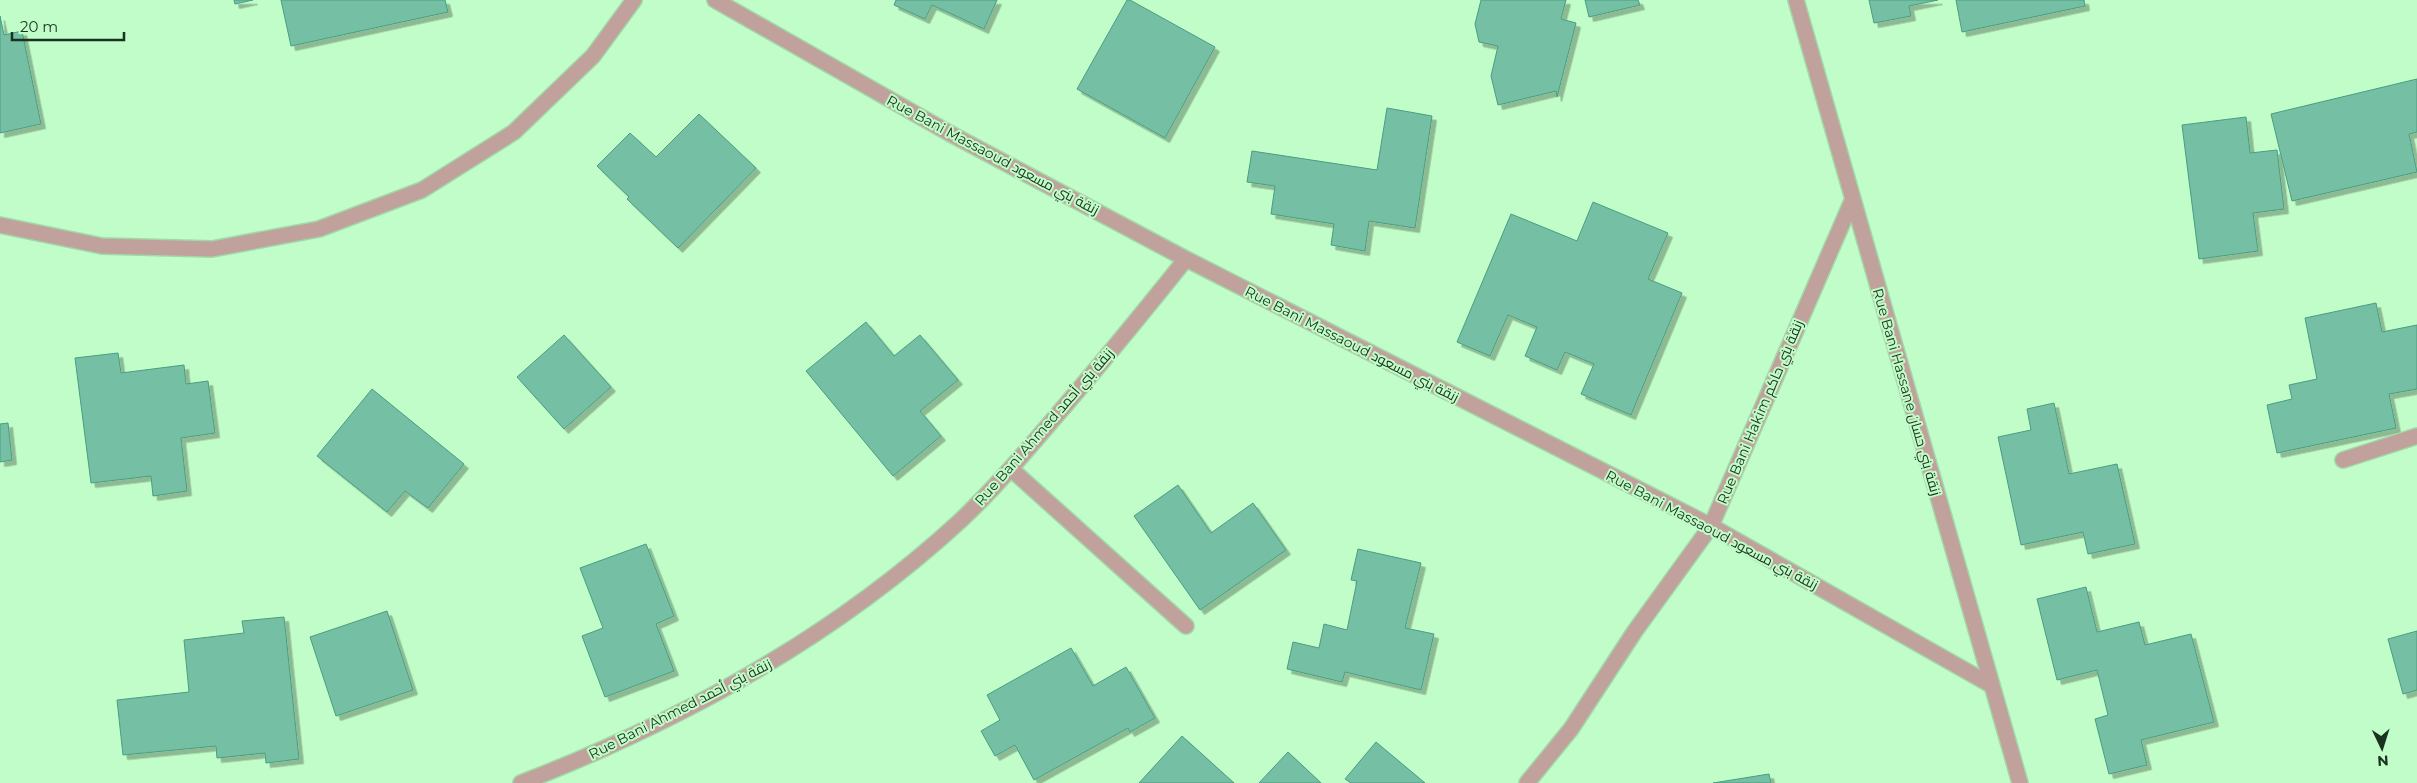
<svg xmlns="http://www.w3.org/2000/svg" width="2417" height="783" font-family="Montserrat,Cairo,sans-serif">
<defs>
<filter id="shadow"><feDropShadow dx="4.5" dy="4.5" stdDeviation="0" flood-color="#0004"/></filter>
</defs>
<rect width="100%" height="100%" fill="#c0fdc8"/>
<!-- building -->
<path fill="#74c0a4" stroke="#499d81" filter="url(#shadow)" d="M234 0H253L235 4Z
M281 0H445L448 12 291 46Z
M896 0H997L984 29 932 5 925 19 894 5Z
M1127 0H1130L1215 47 1165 138 1077 89Z
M1481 0H1566L1561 19 1576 23 1557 97 1556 91 1498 105 1491 76 1498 46 1479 42 1475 24Z
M1585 0H1638L1640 5 1589 17Z
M1869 0H1938L1909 6 1911 16 1874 23Z
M1956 0H2084L2085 6 1962 32Z
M0 16 4 35 22 31 41 124 0 133Z
M2417 79V132L2409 134 2417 172 2292 201 2271 114Z
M1387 108 1432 116 1415 228 1369 221 1365 251 1331 245 1334 224 1271 214 1275 186 1247 182 1252 151 1377 170Z
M699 114 756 168 678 248 627 199 629 197 597 166 630 133 656 157Z
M2246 117 2250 153 2277 150 2284 209 2253 213 2258 251 2199 259 2182 125Z
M1593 202 1668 233 1648 279 1682 293 1631 415 1581 394 1594 364 1565 352 1557 370 1525 356 1537 327 1508 315 1490 356 1457 342 1511 214 1577 241Z
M2376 303 2382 332 2417 325V389L2389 394 2396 428 2277 453 2267 405 2292 399 2289 385 2317 379 2305 318Z
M866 322 894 356 920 335 958 380 920 411 941 436 893 476 806 371Z
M564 335 611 387 564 429 517 377Z
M118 353 121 373 184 365 186 384 208 381 215 433 181 438 187 491 153 496 151 476 91 483 75 358Z
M372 389 464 464 428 508 405 491 387 512 317 456Z
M2054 403 2069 474 2117 464 2135 544 2088 554 2083 532 2021 545 1998 437 2031 430 2027 409Z
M8 423 12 460 0 462V424Z
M1178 485 1211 533 1253 503 1286 550 1200 610 1134 516Z
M646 544 674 616 656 624 674 671 605 697 582 636 603 628 580 568Z
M1358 549 1421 563 1405 628 1434 634 1421 690 1345 672 1342 682 1287 669 1293 642 1319 648 1324 624 1347 630 1357 581 1351 580Z
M2086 587 2097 632 2139 622 2145 645 2191 634 2214 722 2141 740 2147 765 2109 774 2095 719 2108 715 2097 670 2057 680 2037 599Z
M387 611 413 690 336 716 310 637Z
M284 617 299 759 266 763 265 753 217 758 216 746 123 755 117 700 189 692 184 640 244 633 242 621Z
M2417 631V690L2403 694 2388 639Z
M1071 648 1093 686 1126 667 1155 718 1130 732 1128 728 1034 780 1015 745 995 756 981 731 1000 720 987 695Z
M1182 736 1234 783H1139Z
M1376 742 1425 783H1351L1345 779Z
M1288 752 1321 783H1259Z
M1769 774 1771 783H1713Z"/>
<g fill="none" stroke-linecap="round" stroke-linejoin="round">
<!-- minor casing -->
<g stroke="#a2d8a9" stroke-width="18">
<path id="minor" d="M715 0 949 133 1186 259 1711 526 1991 685
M1796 0 2020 783
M0 225 102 246 212 249 319 229 422 190 514 132 593 56 634 0
M2343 460 2417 436
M1011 469 1186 626
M521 783C681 721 833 638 960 521 993 490 1022 456 1051 422 1097 369 1142 314 1186 259
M1527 783 1571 729 1635 631 1711 526 1852 201"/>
</g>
<!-- minor -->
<use href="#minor" stroke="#c1a19c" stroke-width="15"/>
</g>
<g text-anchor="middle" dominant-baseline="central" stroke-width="4" stroke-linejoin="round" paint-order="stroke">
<!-- street labels -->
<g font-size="14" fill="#1a321e" stroke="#c0fdc8">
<text transform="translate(993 155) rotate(28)">Rue Bani Massaoud زنقة بني مسعود</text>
<text transform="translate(1352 344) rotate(27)">Rue Bani Massaoud زنقة بني مسعود</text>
<text transform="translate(1907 392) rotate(74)">Rue Bani Hassane زنقة بني حسان</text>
<text transform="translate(1760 412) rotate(-67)">Rue Bani Hakim زنقة بني حاكم</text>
<text transform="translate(1044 427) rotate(-49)">Rue Bani Ahmed زنقة بني أحمد</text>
<text transform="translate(1712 530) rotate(28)">Rue Bani Massaoud زنقة بني مسعود</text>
<text transform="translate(680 709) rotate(-27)">Rue Bani Ahmed زنقة بني أحمد</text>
</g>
</g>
<!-- north arrow -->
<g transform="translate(2382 748) rotate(176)" stroke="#c0fdc8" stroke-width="4" paint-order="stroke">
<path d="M0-4L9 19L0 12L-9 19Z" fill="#1a321e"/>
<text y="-8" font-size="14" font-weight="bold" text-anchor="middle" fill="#1a321e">N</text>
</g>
<!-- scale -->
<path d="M12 32v8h112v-8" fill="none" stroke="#1a321e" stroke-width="2.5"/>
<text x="20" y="32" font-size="15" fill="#1a321e" stroke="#c0fdc8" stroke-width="4" paint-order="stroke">20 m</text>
</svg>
